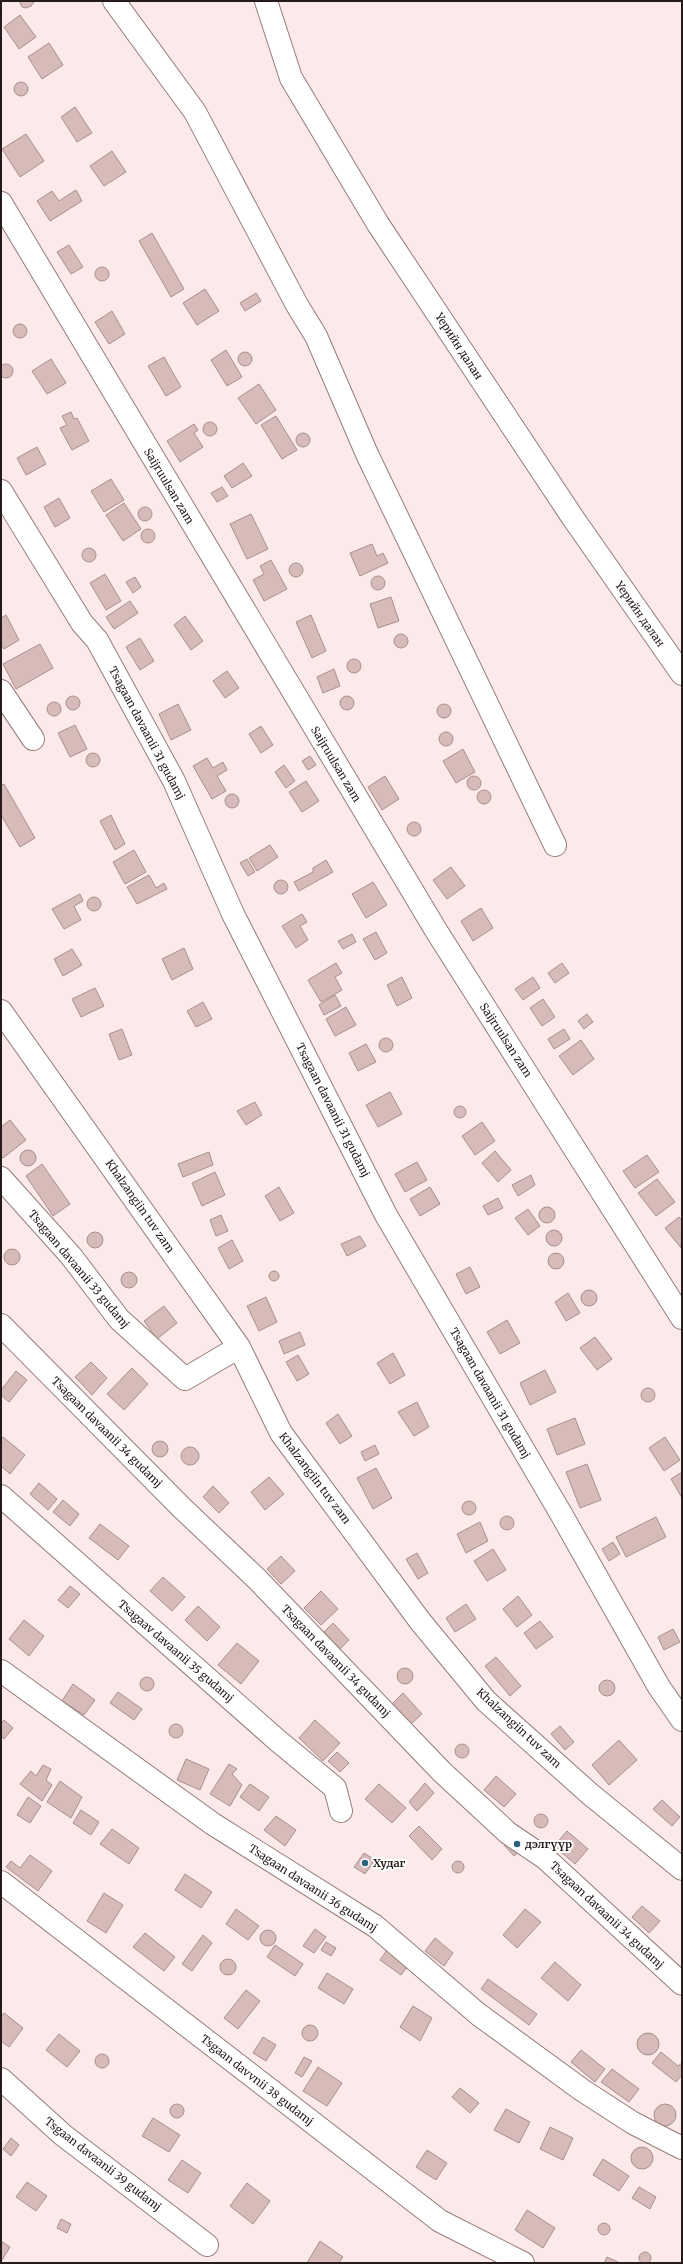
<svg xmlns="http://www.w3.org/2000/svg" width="683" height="2264" font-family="Merriweather,serif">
<rect width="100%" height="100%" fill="#fbeae9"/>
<!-- building -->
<path fill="#d6bbb8" stroke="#a98f8d" d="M19 1H34V2L31 6 26 8 22 7Z
M20 15 36 37 19 49 4 27Z
M49 43 63 65 42 79 28 57Z
M14 89a7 7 0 1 1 14 0a7 7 0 1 1-14 0Z
M75 107 92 133 77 142 61 117Z
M26 134 44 161 20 177 2 149Z
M112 151 126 172 104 186 90 166Z
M76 190 82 201 50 221 37 201 52 191 59 201Z
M152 233 184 289 171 297 139 241Z
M69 245 83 267 71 274 57 252Z
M95 274a7 7 0 1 1 14 0a7 7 0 1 1-14 0Z
M205 289 219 311 197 325 183 303Z
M256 293 261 301 245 311 240 303Z
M112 311 125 334 109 344 95 322Z
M13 331a7 7 0 1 1 14 0a7 7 0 1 1-14 0Z
M226 350 242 377 227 386 211 360Z
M238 359a7 7 0 1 1 14 0a7 7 0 1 1-14 0Z
M164 357 181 387 166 396 148 366Z
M51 359 66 383 47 394 32 371Z
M-1 371a7 7 0 1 1 14 0a7 7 0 1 1-14 0Z
M259 384 276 410 256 424 238 398Z
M71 412 74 419 77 418 89 441 72 450 60 428 67 425 62 416Z
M276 416 297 450 282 459 261 425Z
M203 429a7 7 0 1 1 14 0a7 7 0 1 1-14 0Z
M194 424 198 430 194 433 203 447 180 462 167 441Z
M296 440a7 7 0 1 1 14 0a7 7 0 1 1-14 0Z
M37 447 46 464 26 475 17 458Z
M243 463 252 476 232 488 224 476Z
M111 479 124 500 104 512 91 491Z
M222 487 228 496 217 502 211 493Z
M59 498 70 518 55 527 44 507Z
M124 503 141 529 123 541 106 515Z
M138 514a7 7 0 1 1 14 0a7 7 0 1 1-14 0Z
M251 514 268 549 247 559 230 524Z
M141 536a7 7 0 1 1 14 0a7 7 0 1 1-14 0Z
M372 544 377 556 383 553 388 563 360 576 350 553Z
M82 555a7 7 0 1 1 14 0a7 7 0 1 1-14 0Z
M271 560 287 589 264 601 253 580 264 574 260 566Z
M289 570a7 7 0 1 1 14 0a7 7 0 1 1-14 0Z
M105 574 121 601 106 610 90 583Z
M371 583a7 7 0 1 1 14 0a7 7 0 1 1-14 0Z
M135 577 141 587 133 593 126 582Z
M391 597 399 621 378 628 370 604Z
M130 601 138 613 114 629 106 617Z
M6 615 19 640 4 649 1 645V618Z
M311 615 326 651 312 658 296 622Z
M185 616 203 641 191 650 174 625Z
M394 641a7 7 0 1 1 14 0a7 7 0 1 1-14 0Z
M140 638 154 661 140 670 126 647Z
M40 644 53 668 16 689 3 664Z
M347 666a7 7 0 1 1 14 0a7 7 0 1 1-14 0Z
M334 669 340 686 323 693 317 677Z
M227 671 239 688 225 698 213 681Z
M66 703a7 7 0 1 1 14 0a7 7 0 1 1-14 0Z
M340 703a7 7 0 1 1 14 0a7 7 0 1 1-14 0Z
M47 709a7 7 0 1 1 14 0a7 7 0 1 1-14 0Z
M437 711a7 7 0 1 1 14 0a7 7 0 1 1-14 0Z
M178 704 191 730 171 740 159 714Z
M75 725 87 749 70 757 58 733Z
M261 726 273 745 261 753 249 734Z
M439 739a7 7 0 1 1 14 0a7 7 0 1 1-14 0Z
M463 749 475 772 456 783 443 761Z
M86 760a7 7 0 1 1 14 0a7 7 0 1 1-14 0Z
M310 756 316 765 308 770 302 761Z
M207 758 213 768 223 762 227 770 217 776 226 791 212 799 193 766Z
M284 765 295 781 286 788 275 772Z
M467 783a7 7 0 1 1 14 0a7 7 0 1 1-14 0Z
M385 776 399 799 382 810 368 787Z
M306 781 319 801 302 812 289 792Z
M4 784 35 838 20 847 1 815V786Z
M477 797a7 7 0 1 1 14 0a7 7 0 1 1-14 0Z
M225 801a7 7 0 1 1 14 0a7 7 0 1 1-14 0Z
M111 815 125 844 115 850 100 821Z
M407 829a7 7 0 1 1 14 0a7 7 0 1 1-14 0Z
M270 845 278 857 257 871 249 858Z
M134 850 146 872 125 884 113 862Z
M247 859 255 872 248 876 240 863Z
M326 860 333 872 299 891 294 882 313 872V868Z
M451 867 465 886 447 899 433 880Z
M149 875 156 888 164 883 167 889 137 904 127 887Z
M274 887a7 7 0 1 1 14 0a7 7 0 1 1-14 0Z
M373 882 387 905 366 918 352 894Z
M80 894 83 901 74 906 81 920 64 929 52 909Z
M87 904a7 7 0 1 1 14 0a7 7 0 1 1-14 0Z
M481 908 493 928 473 941 461 921Z
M302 914 307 922 300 926 308 940 296 948 282 926Z
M376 932 387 953 375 960 363 939Z
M352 934 356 942 343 949 338 941Z
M184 948 193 969 172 980 162 959Z
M72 949 82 965 63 976 54 959Z
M336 963 342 973 335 977 342 990 321 1002 308 980Z
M562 963 569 973 555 983 548 973Z
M402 977 412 998 397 1006 387 985Z
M533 977 540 988 523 1000 515 989Z
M95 988 104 1006 81 1017 72 999Z
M335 995 341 1006 324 1015 319 1005Z
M543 999 555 1017 542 1026 530 1008Z
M203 1002 212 1019 196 1027 187 1011Z
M346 1007 356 1025 335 1036 326 1019Z
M587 1014 593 1022 584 1029 578 1021Z
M122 1029 132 1055 119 1060 109 1034Z
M564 1029 570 1039 554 1049 548 1039Z
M379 1045a7 7 0 1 1 14 0a7 7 0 1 1-14 0Z
M581 1040 594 1059 573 1075 559 1056Z
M366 1044 376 1062 358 1071 349 1053Z
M390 1092 402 1114 378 1127 366 1105Z
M255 1102 262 1115 246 1125 237 1111Z
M454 1112a6 6 0 1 1 12 0a6 6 0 1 1-12 0Z
M10 1120 26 1140 3 1158 1 1156V1127Z
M482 1122 495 1141 475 1155 462 1136Z
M20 1158a8 8 0 1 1 16 0a8 8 0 1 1-16 0Z
M495 1151 511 1170 498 1182 482 1163Z
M209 1152 213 1165 183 1177 178 1164Z
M647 1155 659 1172 635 1188 623 1171Z
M417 1162 427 1180 405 1192 395 1174Z
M42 1164 70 1204 53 1216 26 1176Z
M215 1172 225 1195 202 1206 192 1183Z
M531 1175 535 1185 518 1196 512 1185Z
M657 1179 675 1202 656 1216 638 1193Z
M279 1187 294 1213 280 1221 265 1196Z
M430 1187 440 1204 420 1216 410 1199Z
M498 1198 503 1208 488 1215 483 1206Z
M539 1215a8 8 0 1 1 16 0a8 8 0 1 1-16 0Z
M528 1209 540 1226 528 1235 515 1218Z
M221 1215 228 1231 216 1236 210 1220Z
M679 1217 682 1221 681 1248 665 1228Z
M546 1238a8 8 0 1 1 16 0a8 8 0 1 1-16 0Z
M87 1240a8 8 0 1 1 16 0a8 8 0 1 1-16 0Z
M360 1236 366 1246 347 1256 341 1244Z
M232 1240 243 1261 229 1269 218 1248Z
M4 1257a8 8 0 1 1 16 0a8 8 0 1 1-16 0Z
M548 1261a8 8 0 1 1 16 0a8 8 0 1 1-16 0Z
M470 1267 480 1287 466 1294 456 1274Z
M269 1276a5 5 0 1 1 10 0a5 5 0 1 1-10 0Z
M121 1280a8 8 0 1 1 16 0a8 8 0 1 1-16 0Z
M581 1298a8 8 0 1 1 16 0a8 8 0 1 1-16 0Z
M568 1293 580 1313 566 1321 555 1302Z
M266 1297 277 1322 259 1331 247 1306Z
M164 1306 177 1323 157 1339 144 1321Z
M507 1320 520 1343 500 1354 487 1332Z
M300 1332 305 1345 284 1354 279 1341Z
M595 1337 612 1359 597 1370 580 1348Z
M393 1353 405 1375 390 1384 377 1363Z
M298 1355 309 1374 297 1381 286 1362Z
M91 1362 107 1378 92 1395 75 1377Z
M132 1368 148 1384 124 1410 107 1394Z
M545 1370 556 1392 530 1405 520 1383Z
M16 1371 27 1380 9 1402 1 1395V1390Z
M641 1395a7 7 0 1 1 14 0a7 7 0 1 1-14 0Z
M417 1402 429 1427 414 1436 398 1412Z
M338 1414 352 1436 340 1444 326 1423Z
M575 1418 585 1444 557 1455 547 1429Z
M3 1437 25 1455 10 1474 1 1466V1440Z
M665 1437 680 1460 664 1471 649 1448Z
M152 1449a8 8 0 1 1 16 0a8 8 0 1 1-16 0Z
M375 1445 379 1454 365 1461 361 1452Z
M181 1456a9 9 0 1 1 18 0a9 9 0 1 1-18 0Z
M587 1464 601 1500 580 1508 566 1472Z
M376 1468 392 1498 373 1509 357 1478Z
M682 1472V1498L671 1479Z
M269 1477 284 1494 265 1510 251 1492Z
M39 1483 57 1499 48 1510 30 1494Z
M213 1486 229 1503 219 1513 203 1497Z
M63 1500 79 1514 70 1526 53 1512Z
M462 1508a7 7 0 1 1 14 0a7 7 0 1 1-14 0Z
M500 1523a7 7 0 1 1 14 0a7 7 0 1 1-14 0Z
M656 1517 666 1537 626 1557 616 1537Z
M480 1522 488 1541 466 1553 457 1534Z
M100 1524 129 1546 118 1560 89 1538Z
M613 1542 620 1554 609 1561 602 1549Z
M493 1549 506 1570 487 1581 474 1561Z
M417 1553 428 1573 418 1579 406 1559Z
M281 1556 295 1571 281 1584 267 1569Z
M163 1577 185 1597 172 1611 150 1591Z
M70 1586 80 1594 68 1608 58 1600Z
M321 1591 338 1609 321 1625 304 1608Z
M518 1596 532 1615 517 1627 503 1609Z
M466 1604 476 1619 455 1632 446 1618Z
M198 1606 220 1627 207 1641 185 1620Z
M24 1620 44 1636 29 1656 9 1639Z
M540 1621 553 1637 536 1649 524 1633Z
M333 1623 349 1640 340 1649 324 1632Z
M673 1629 680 1642 664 1650 658 1637Z
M237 1643 259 1661 241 1684 218 1665Z
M496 1657 521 1686 510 1696 485 1666Z
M397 1676a8 8 0 1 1 16 0a8 8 0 1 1-16 0Z
M140 1684a7 7 0 1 1 14 0a7 7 0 1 1-14 0Z
M599 1688a8 8 0 1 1 16 0a8 8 0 1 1-16 0Z
M73 1684 95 1700 84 1715 62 1701Z
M118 1692 142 1709 134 1720 110 1703Z
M403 1693 422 1714 411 1724 392 1704Z
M4 1720 13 1728 4 1739 1 1736V1724Z
M315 1720 340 1743 323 1761 299 1738Z
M169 1731a7 7 0 1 1 14 0a7 7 0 1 1-14 0Z
M560 1726 574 1742 565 1750 551 1734Z
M619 1740 637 1760 609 1785 592 1765Z
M455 1751a7 7 0 1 1 14 0a7 7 0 1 1-14 0Z
M337 1752 349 1763 340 1772 328 1761Z
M186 1759 209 1769 200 1790 177 1780Z
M229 1764 237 1769 232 1774 242 1785 230 1806 210 1794Z
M43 1765 51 1769 46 1780 52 1785 42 1801 20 1784 31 1771 36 1776Z
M496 1776 516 1794 504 1807 484 1790Z
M60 1781 82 1797 71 1818 47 1802Z
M425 1783 434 1793 417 1811 409 1802Z
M250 1784 269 1797 259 1811 240 1797Z
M379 1784 406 1808 392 1823 365 1799Z
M28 1797 41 1806 30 1823 17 1815Z
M662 1800 680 1817 672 1826 653 1809Z
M81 1810 99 1822 91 1835 73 1823Z
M534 1821a7 7 0 1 1 14 0a7 7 0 1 1-14 0Z
M276 1816 296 1830 285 1846 264 1830Z
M419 1826 442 1849 432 1860 409 1836Z
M112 1829 139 1848 129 1864 100 1844Z
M567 1831 588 1849 575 1864 554 1846Z
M517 1833 530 1843 514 1856 504 1845Z
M364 1853 375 1860 365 1874 354 1867Z
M30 1855 52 1871 38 1891 6 1867 11 1861 20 1868Z
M452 1867a6 6 0 1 1 12 0a6 6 0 1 1-12 0Z
M185 1874 212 1892 201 1908 175 1890Z
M104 1893 123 1905 106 1933 87 1921Z
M642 1906 660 1921 649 1933 632 1917Z
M236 1909 259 1926 248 1940 226 1924Z
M525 1909 541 1922 517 1948 503 1935Z
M315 1929 326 1937 314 1953 303 1946Z
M260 1938a8 8 0 1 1 16 0a8 8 0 1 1-16 0Z
M145 1933 175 1957 164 1971 133 1947Z
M203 1935 212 1943 192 1971 182 1964Z
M435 1938 453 1953 444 1966 425 1951Z
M326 1942 336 1948 331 1956 321 1950Z
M392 1943 413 1959 401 1975 380 1960Z
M275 1945 303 1964 295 1976 267 1957Z
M220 1967a8 8 0 1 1 16 0a8 8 0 1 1-16 0Z
M555 1962 581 1985 568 2001 541 1978Z
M327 1973 353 1989 344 2004 318 1988Z
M488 1979 537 2014 529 2025 481 1989Z
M246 1990 260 2001 238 2029 224 2018Z
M413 2006 432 2018 420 2041 400 2027Z
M4 2013 23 2028 9 2047 1 2041V2017Z
M302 2033a8 8 0 1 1 16 0a8 8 0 1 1-16 0Z
M637 2044a11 11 0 1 1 22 0a11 11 0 1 1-22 0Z
M59 2034 80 2051 67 2067 46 2050Z
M263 2037 276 2045 266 2061 253 2053Z
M581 2050 605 2069 595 2082 571 2062Z
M661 2052 678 2066 682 2063V2075L676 2082 652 2063Z
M95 2061a7 7 0 1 1 14 0a7 7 0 1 1-14 0Z
M304 2057 312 2061 302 2077 295 2073Z
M318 2067 342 2083 327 2106 303 2091Z
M612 2069 639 2089 629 2102 601 2082Z
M460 2088 479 2103 470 2113 452 2097Z
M654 2115a11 11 0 1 1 22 0a11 11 0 1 1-22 0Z
M170 2111a7 7 0 1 1 14 0a7 7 0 1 1-14 0Z
M506 2109 530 2122 519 2143 494 2130Z
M153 2118 180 2135 169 2152 142 2136Z
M550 2127 573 2138 563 2160 540 2149Z
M11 2138 19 2145 11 2156 3 2149Z
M631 2158a11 11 0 1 1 22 0a11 11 0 1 1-22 0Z
M427 2150 447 2163 436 2180 416 2167Z
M603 2159 629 2176 619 2191 593 2175Z
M182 2160 201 2173 188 2193 168 2180Z
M27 2182 47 2196 36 2211 16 2197Z
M247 2183 270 2201 253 2224 230 2206Z
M639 2187 656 2197 650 2209 632 2198Z
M527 2210 555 2228 543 2248 515 2230Z
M61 2219 71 2224 67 2233 57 2228Z
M598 2229a6 6 0 1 1 12 0a6 6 0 1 1-12 0Z
M1 2241 10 2247 2 2260 1 2259Z
M320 2241 343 2257 339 2263H307Z
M639 2258a6 6 0 1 1 12 0a6 6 0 1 1-12 0Z
M607 2257 620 2263H604Z"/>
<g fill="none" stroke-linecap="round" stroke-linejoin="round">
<!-- minor casing -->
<g stroke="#957c7a" stroke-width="24">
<path id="minor" d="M114 1 195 112 297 305 316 336 367 454 555 845
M266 1 291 78 378 224 573 518 682 674
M1 203 437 932 682 1318
M1 491 82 623 97 640 174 781 233 914 386 1215 560 1512 659 1687 682 1720
M1 691 33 739
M1 1011 239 1347 281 1433 420 1621 486 1701 590 1794 682 1869
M1 1178 71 1256 119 1319 185 1379 239 1347
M1 1325 182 1508 257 1579 442 1772 508 1833 545 1858 682 1984
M1 1496 277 1740 335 1788 341 1811
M1 1671 213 1824 375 1926 478 2014 582 2090 633 2123 682 2148
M1 1882 440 2221 523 2263
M1 2079 63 2135 207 2245"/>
</g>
<!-- minor -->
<use href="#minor" stroke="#fff" stroke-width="22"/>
</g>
<!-- markers -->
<g fill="#2b617c" stroke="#fff" stroke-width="1.5">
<circle cx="517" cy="1844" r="4"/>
<circle cx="365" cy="1863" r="4"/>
</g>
<g text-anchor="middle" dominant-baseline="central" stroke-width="4" stroke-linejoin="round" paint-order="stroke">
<!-- street labels -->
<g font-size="11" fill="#251b1a" stroke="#fff">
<text transform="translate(459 346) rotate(57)">Үерийн далан</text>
<text transform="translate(169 486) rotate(59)">Saijruulsan zam</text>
<text transform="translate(640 614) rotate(55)">Үерийн далан</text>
<text transform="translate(147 733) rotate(62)">Tsagaan davaanii 31 gudamj</text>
<text transform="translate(336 764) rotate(59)">Saijruulsan zam</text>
<text transform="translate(506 1040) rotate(57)">Saijruulsan zam</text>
<text transform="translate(333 1110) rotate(63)">Tsagaan davaanii 31 gudamj</text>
<text transform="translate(140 1206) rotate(55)">Khalzangiin tuv zam</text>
<text transform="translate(79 1269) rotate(50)">Tsagaan davaanii 33 gudamj</text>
<text transform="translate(490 1393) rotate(60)">Tsagaan davaanii 31 gudamj</text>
<text transform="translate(107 1432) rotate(45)">Tsagaan davaanii 34 gudamj</text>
<text transform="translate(315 1478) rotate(53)">Khalzangiin tuv zam</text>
<text transform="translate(176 1651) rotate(41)">Tsagaav davaanii 35 gudamj</text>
<text transform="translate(336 1661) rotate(46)">Tsagaan davaanii 34 gudamj</text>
<text transform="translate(519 1728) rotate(43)">Khalzangiin tuv zam</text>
<text transform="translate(313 1888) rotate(33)">Tsagaan davaanii 36 gudamj</text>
<text transform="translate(607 1915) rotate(43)">Tsagaan davaanii 34 gudamj</text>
<text transform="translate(257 2080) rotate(38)">Tsgaan davvnii 38 gudamj</text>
<text transform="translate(103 2164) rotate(38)">Tsgaan davaanii 39 gudamj</text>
</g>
<!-- poi labels -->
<g font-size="11" font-weight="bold" fill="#251b1a" stroke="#fff" text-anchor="start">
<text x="525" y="1844">дэлгүүр</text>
<text x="373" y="1863">Худаг</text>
</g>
</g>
<!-- border -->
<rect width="683" height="2264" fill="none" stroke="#251b1a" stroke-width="4"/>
</svg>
